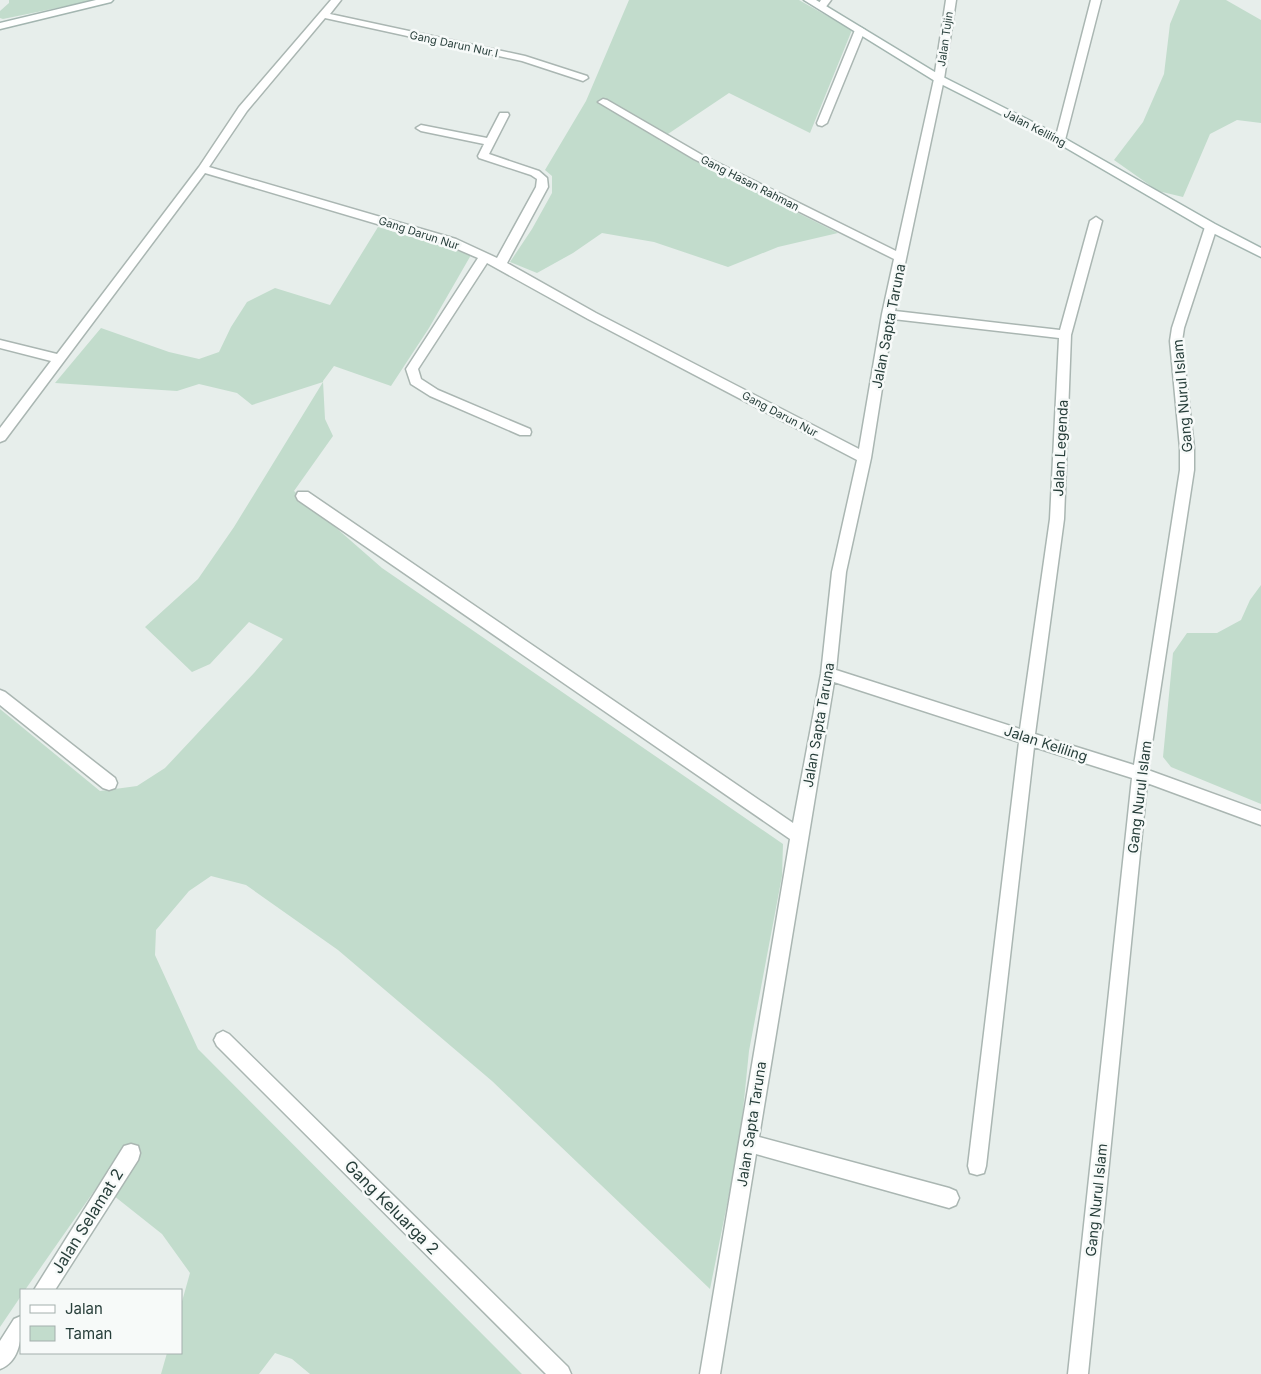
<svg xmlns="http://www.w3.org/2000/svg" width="1261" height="1374" font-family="Inter,sans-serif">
<rect width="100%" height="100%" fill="#e7eeeb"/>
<!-- green -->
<path fill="#c2dccc" d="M9 0H96L3 19 0 18V11L9 3Z
M629 0H799L852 30 810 133 729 93 659 140 712 170 838 233 778 247 728 267 654 242 602 233 573 253 537 273 510 262 532 229 552 193V176L545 170 586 101Z
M1180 0H1226L1261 20V123L1237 120 1210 134 1183 197 1158 191 1114 160 1143 122 1164 74 1170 24Z
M378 227 471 255 429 328 391 386 334 366 323 381 325 419 333 436 294 491 382 568 783 844 782 876 749 1051 740 1140 710 1289 492 1081 338 950 246 885 211 876 189 891 156 930 155 955 198 1049 522 1374H310L292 1359 275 1353 259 1374H161L167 1353H181V1305L190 1273 162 1234 99 1184 25 1290H21V1296L0 1327V709L100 791 137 786 165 768 254 673 283 639 249 622 210 664 192 672 145 627 198 579 234 527 323 382 252 405 237 393 199 384 177 391 55 383 101 328 169 352 199 359 219 352 231 327 247 302 275 288 330 305Z
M1261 585V804L1171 767 1163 757 1173 653 1187 633H1217L1241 620 1250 600Z"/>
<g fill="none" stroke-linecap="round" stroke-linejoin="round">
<!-- street casing -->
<g stroke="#aab6b2" stroke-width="3">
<path id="street" d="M331 0H341L330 14 525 56 587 76 588 78 583 81 522 61 325 18 247 111 209 167 456 239 497 258 536 187 537 179 531 175 479 158 478 156 484 144 421 131 416 128 421 125 487 138 500 113H508L509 115 489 154 539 171 547 178 548 187 507 263 596 313 859 449 882 314 894 259 694 159 598 102 603 99 607 100 702 155 896 251 934 79 946 0H956L944 79 895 311 1060 330 1090 221 1096 217 1102 221 1071 335 1064 519 1035 734 1134 765 1180 470V448L1170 341 1172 328 1205 227 1211 223 1217 227 1184 328 1182 341 1194 448V470L1148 770 1261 811V825L1147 783 1088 1374H1068L1132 778 1034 747 986 1166 984 1173 977 1175 970 1173 968 1166 1019 742 834 682 759 1137 949 1188 956 1191 959 1198 956 1205 949 1208 756 1154 720 1374H700L790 839 298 500 296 496 298 492H308L793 823 821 674 832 572 857 460 588 319 487 263 418 369 421 379 438 390 530 429 531 432 530 435H520L430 396 411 384 406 369 478 258 448 245 205 173 5 440 0 442V428L51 361 0 348V340L57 354 199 167 239 107ZM893 319 1059 338 1050 519 1020 729 836 670 846 572 871 458Z
M821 0H831L825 8 822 9 817 6Z
M1091 0H1101L1065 140 1060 143 1055 140Z
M860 27 865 30 827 123 822 126 818 125 817 123 855 30Z
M0 690 5 692 115 778 117 783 115 788 109 790 103 788 0 705Z
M223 1031 229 1034 568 1367 571 1374H546L217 1046 214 1040 217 1034Z
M131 1144 138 1146 140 1153 138 1160 55 1290H34L124 1146Z
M21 1316C22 1335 21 1361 0 1369V1341L14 1319Z"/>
</g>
<!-- secondary casing -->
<g stroke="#a3b5b0" stroke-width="3">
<path id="secondary" d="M96 0H113L111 2 0 29V23Z
M804 0H816L943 77 1064 138 1215 224 1261 248V257L1207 230 1056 142 935 81Z"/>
</g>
<!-- street -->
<use href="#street" fill="#fff" fill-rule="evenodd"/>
<!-- secondary -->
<use href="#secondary" fill="#fff" fill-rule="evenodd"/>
</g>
<g text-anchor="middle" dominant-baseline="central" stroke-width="5" stroke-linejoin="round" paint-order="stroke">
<!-- far-street labels -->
<g font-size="11" fill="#273e3a" stroke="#f7faf9">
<text transform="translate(945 39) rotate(-82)">Jalan Tujin</text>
<text transform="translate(454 44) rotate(12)">Gang Darun Nur I</text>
<text transform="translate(1035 128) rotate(27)">Jalan Keliling</text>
<text transform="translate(750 183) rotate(27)">Gang Hasan Rahman</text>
<text transform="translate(419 233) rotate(18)">Gang Darun Nur</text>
<text transform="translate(780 414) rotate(28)">Gang Darun Nur</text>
</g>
<!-- street labels -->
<g font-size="14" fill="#273e3a" stroke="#f7faf9">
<text transform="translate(888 326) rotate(-79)">Jalan Sapta Taruna</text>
<text transform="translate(1182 396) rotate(-95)">Gang Nurul Islam</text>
<text transform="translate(1060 448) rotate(-87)">Jalan Legenda</text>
<text transform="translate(818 725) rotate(-80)">Jalan Sapta Taruna</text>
<text transform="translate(1046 743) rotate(18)">Jalan Keliling</text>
<text transform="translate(1139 797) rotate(-83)">Gang Nurul Islam</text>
<text transform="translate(751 1124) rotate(-81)">Jalan Sapta Taruna</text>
<text transform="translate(1096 1200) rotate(-84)">Gang Nurul Islam</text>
</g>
<!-- near-street labels -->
<g font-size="16" fill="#273e3a" stroke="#f7faf9">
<text transform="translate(392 1207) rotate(45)">Gang Keluarga 2</text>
<text transform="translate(87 1221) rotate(-58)">Jalan Selamat 2</text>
</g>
</g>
<!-- legend -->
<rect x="20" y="1289" width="162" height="65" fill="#f7faf9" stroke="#a4afad"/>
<rect x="30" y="1305" width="25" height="8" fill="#ffffff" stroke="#a4afad"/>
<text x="65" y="1314" font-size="15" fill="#273e3a">Jalan</text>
<rect x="30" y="1326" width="25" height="15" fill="#c2dccc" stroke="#a4afad"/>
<text x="65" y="1339" font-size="15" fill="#273e3a">Taman</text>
</svg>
